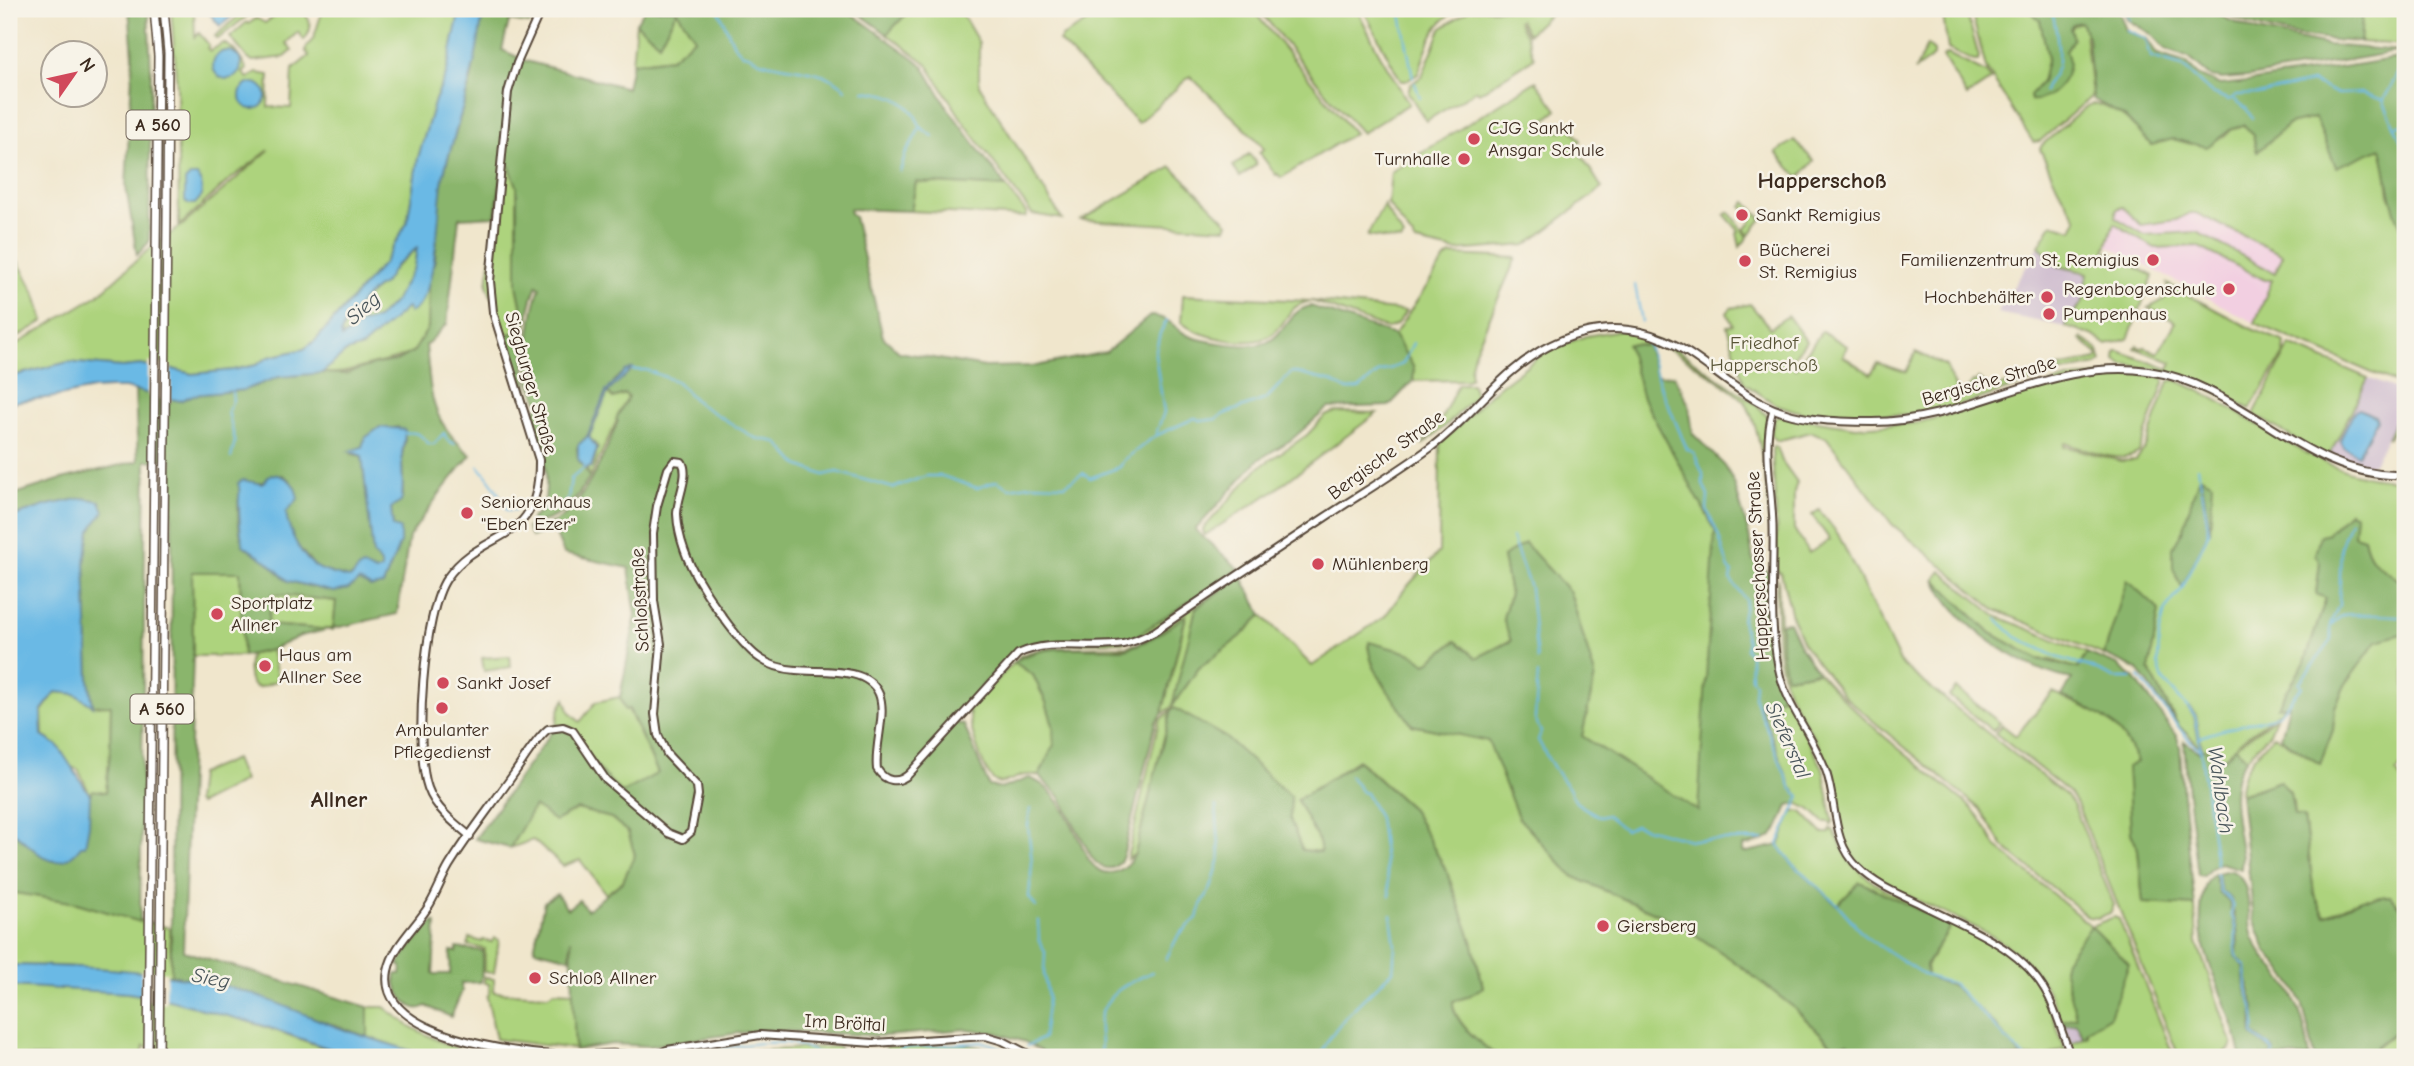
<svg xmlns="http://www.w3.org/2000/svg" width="2414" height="1066" font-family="'Comic Neue',sans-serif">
<rect width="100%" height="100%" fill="#f7f3e8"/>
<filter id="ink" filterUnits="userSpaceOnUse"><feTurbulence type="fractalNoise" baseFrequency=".0143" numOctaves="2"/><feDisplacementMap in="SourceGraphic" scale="14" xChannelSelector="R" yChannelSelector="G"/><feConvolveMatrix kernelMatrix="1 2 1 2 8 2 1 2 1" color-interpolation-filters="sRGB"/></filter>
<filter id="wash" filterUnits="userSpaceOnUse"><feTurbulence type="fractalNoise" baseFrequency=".00686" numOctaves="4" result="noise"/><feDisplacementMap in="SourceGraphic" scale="28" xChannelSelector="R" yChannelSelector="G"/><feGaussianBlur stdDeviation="1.57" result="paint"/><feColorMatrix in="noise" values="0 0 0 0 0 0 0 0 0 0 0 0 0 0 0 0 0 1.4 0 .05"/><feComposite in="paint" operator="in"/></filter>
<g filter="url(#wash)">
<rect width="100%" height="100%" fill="#f0e6cc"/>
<!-- built -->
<path fill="#f2cfe1" d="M2123 207 2176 220 2190 213H2196L2283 255 2255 323 2108 246 2117 209Z"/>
<!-- industrial -->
<path fill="#cfbdcf" d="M2039 246 2058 266 2089 273 2083 302 2066 323V327L1997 313Z
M2368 378 2405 393V400L2374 463 2366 467 2329 454Z
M2072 1022 2076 1023 2084 1037 2071 1045 2064 1025Z"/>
<!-- green -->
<path fill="#add37d" stroke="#747e4e" stroke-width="2" fill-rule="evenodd" d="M171 9H194L195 37 199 33 209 45 207 48 210 51 223 43C236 48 240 59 247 69L243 73 248 78 257 73 269 75 268 107 291 108 293 69 309 56 305 50 314 37 323 9H460L446 75 435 100 418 158 407 223 383 264 316 340 304 349 269 357 256 365 233 370 192 374 169 368 142 365 122 367 68 362 9 377V349L98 295 148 250 184 224 269 150 228 181 179 226 177 88Z
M247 9H256L218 39 215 36Z
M284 9H301C311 20 314 28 304 40L298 32 286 43 292 51 285 57 253 61 248 59 230 37 247 22 249 24 256 18 265 23Z
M911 9H959L979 43V85L1062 219 1032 214 963 121 926 63 887 34Z
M1110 9H1252L1354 133 1281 178 1278 174 1276 175 1259 152 1264 149 1259 142 1190 76 1138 123 1059 41 1062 37Z
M1258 9H1357L1378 51 1409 104 1362 133 1331 99Z
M1363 9H1458C1429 27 1429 44 1418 74L1406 81H1401Z
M1470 9H1555L1528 34 1520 20 1518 21 1526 35 1534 58 1479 93 1477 90 1426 121 1408 92 1410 85 1422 76 1441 29Z
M1942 9H1969L1967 14 1979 57 1978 61H1974L1948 49Z
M1987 9H2028L2040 20 2048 57 2042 82 2030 96 2031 100C2041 86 2062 64 2066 48 2070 36 2066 25 2081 22L2085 32 2092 96 2040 141 2033 142 1986 68 1973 18V12Z
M2363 9H2405V45L2360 42Z
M677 11 695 38 671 58 632 63 636 23 659 43Z
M1927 45 1934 51V56L1915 70Z
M1948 54 1986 73 1991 80 1967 96 1943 57Z
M1536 81 1557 110 1545 120 1553 131H1562L1569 125 1581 141 1575 145 1602 188 1526 245 1456 251 1416 242 1388 204 1391 172Z
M2093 104C2119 107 2135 127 2151 145L2173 139 2191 144 2225 136 2233 128 2245 125 2253 135 2257 152 2289 124 2315 118 2381 147 2386 169 2389 194 2405 235V387L2255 323 2272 280H2265L2197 246 2155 248 2114 223 2105 251 2153 276 2128 339 2107 345 2092 335 2066 327V323L2083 302 2088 273 2058 266 2039 246 2052 224 2072 230 2077 219 2058 188 2040 149 2042 145 2087 106ZM2123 207 2141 225 2176 220 2190 213H2196L2283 255 2275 273 2197 232 2145 235 2115 217 2117 209Z
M1794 140 1814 161 1799 178 1776 153Z
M505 153 517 186V285L525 324 522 331 505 335 487 285Z
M1249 154 1257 164 1240 177 1233 166Z
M1172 167 1228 223 1226 228 1081 220Z
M916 182 1006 187 1027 214 1025 217 911 211Z
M1746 202 1762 219 1749 235 1744 229 1751 223 1752 218 1742 206Z
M1384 204 1387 211 1404 237 1401 241 1367 236Z
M1730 212 1748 237 1740 247 1737 233 1739 231 1725 215Z
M417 248 414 267 395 301 377 319 361 323 342 338 341 333 346 321 364 299 381 284 395 267Z
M1451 255 1516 258 1474 353 1470 370 1471 377 1468 380 1413 381 1414 368 1394 335 1445 259Z
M15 256 36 295 44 321 9 342V260Z
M429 279C427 294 432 312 428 327 421 357 399 358 374 364 351 370 347 374 322 373L346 352 362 347 408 306 410 307Z
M2167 284 2252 329 2285 342 2284 354 2250 409 2182 376 2150 368 2123 365 2115 359 2116 351H2119L2169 369 2172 362 2135 348 2137 345 2140 348 2145 347 2158 353 2176 322 2148 308C2160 302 2171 299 2167 284Z
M1183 295 1311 301 1406 311C1400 320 1397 328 1385 328L1312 301C1287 305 1290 318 1275 332 1256 351 1199 338 1181 322Z
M1750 304 1770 328 1788 316 1806 341 1795 356V369L1822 331 1847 346 1843 356 1871 374 1878 363 1906 372 1916 352 1946 366 1960 399 1973 382 1975 383 1978 379 1992 389 2055 368 2097 359 2099 356 2081 340 2082 338 2097 349 2102 361 2097 365 2058 373 1964 404 1916 415 1805 414 1775 404 1744 383 1727 326 1733 325 1727 313 1731 308Z
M1620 330 1672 346 1757 405 1768 417C1762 453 1770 490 1770 526 1769 497 1761 429 1746 404 1739 393 1678 352 1666 348 1654 344 1640 345 1628 344L1643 398 1716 530 1699 812 1582 736 1595 676 1570 592 1503 557 1510 594 1503 618 1511 640 1476 659 1455 641 1426 664 1368 647 1373 666 1412 725 1488 740 1518 817 1572 876 1678 923 1731 959 1792 1006 1833 1046 1848 1043 1859 1049 1864 1057H1501C1485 1049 1452 1021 1453 1001L1467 997 1483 986 1472 941 1447 872 1412 809 1358 760 1297 800 1319 842 1322 852 1302 850 1290 819V797L1224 737 1172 707 1162 714 1186 617 1136 646 1015 662 1033 675 1046 702 1053 725 1054 745 1039 776C1019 770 1008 786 997 782 985 779 968 725 970 713L968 714V710L1021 655 1043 648 1127 646 1139 643 1240 576 1242 577 1196 608 1174 704 1199 668 1240 637 1262 615 1312 666 1385 616 1405 589 1439 552 1440 444 1492 392 1546 351 1586 336Z
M2290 345 2368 378 2330 454 2347 461 2346 463 2318 453 2255 415V412Z
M2145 373 2164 378V383L2139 452C2123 466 2084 449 2065 443L2064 446 2121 461 2136 460 2145 448 2168 384 2169 381 2175 380C2249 408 2324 486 2405 479V585C2385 568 2369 566 2364 538L2354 535 2349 512 2328 533 2320 562 2316 593 2326 598 2305 662 2278 706 2288 704C2267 723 2241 736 2224 759L2202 748 2196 715 2189 708 2188 709 2194 716 2200 747 2178 725 2149 670 2159 610 2127 581 2104 655 1995 610 1892 524 1826 437 1811 432 1776 441 1771 435 1774 419 1780 415 1856 427 1916 423 1985 405 2071 378Z
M1458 384H1472L1475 396 1450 422 1422 445 1441 420Z
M608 392 613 398 625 394 628 397 590 477 587 469 593 465 598 447 589 437Z
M2405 400V424L2387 438Z
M1336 412 1377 413 1275 490 1205 535 1204 534 1203 529 1258 468 1307 435 1325 416Z
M1773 446 1777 447 1782 461 1797 482 1794 492V529L1809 553 1830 540 1812 515 1819 510 1838 534 1901 664 2067 796 2074 806 2114 905 2110 913 2098 918 2088 917 2004 847 1980 809 1892 737 1844 696 1804 645 1793 620 1781 573 1777 571 1776 515 1772 451Z
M1239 569 1146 634 1122 642 1047 643 1017 650 1031 643 1044 641 1133 638Z
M192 571 240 572 243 656H193Z
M1941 571 1996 616 2087 653 2078 669 2052 660 2038 659 1989 632 1935 579Z
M1778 578 1781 651 1786 677 1818 672C1863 723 1918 764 1971 807L1980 818 1997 847 2091 926 2114 917 2119 919 2174 1057H2074C2064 1030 2055 999 2038 975 2011 938 1960 921 1921 902 1899 891 1875 882 1858 863 1834 836 1840 800 1829 768 1820 743 1803 722 1791 698 1778 672 1777 643 1777 615 1777 603 1775 588 1778 578ZM2091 926 2100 937 2085 1032 2088 1035 2071 1044 2062 1022 2076 1017Z
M272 593 336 601 333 630 268 625Z
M1771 618 1776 672 1784 695 1823 768 1833 822 1831 825 1830 822H1824L1810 809 1796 803 1759 702 1782 696 1771 653Z
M2405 633V762L2397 772 2405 786V911L2390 896 2362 899 2325 916 2314 894 2304 817 2294 815 2293 802 2280 781 2240 795C2240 767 2256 755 2274 735L2320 764 2333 730 2335 707 2345 685 2377 640Z
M271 650 278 680C273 682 261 689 256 687 246 684 248 661 251 654Z
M510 656 511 667 484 671 482 658Z
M1956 688 2000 723 1993 731 1949 696Z
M56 692 75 694 93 706 111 704 110 752 106 792 91 796 78 769 70 767 58 746 43 736 42 711Z
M2052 692 2106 717 2127 740 2137 762 2131 833 2138 849 2143 902 2195 906 2197 942 2232 1043C2228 1064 2194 1057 2179 1057L2077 804 2070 793 1995 733 2002 725 2016 736Z
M620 697 625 709H628L658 773 622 794 556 726 559 710 565 699 570 713 580 722 596 702Z
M1171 710 1135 854 1127 859 1159 721Z
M2276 717 2270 733 2247 758 2235 747Z
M235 759 244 781 199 804 196 802 199 774Z
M533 806 555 820 577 809 611 818 628 832 635 855 623 881 606 894 580 860 563 866 533 840 510 848Z
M1797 811 1802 812 1822 833H1830L1831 829 1834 831 1850 862 1875 884 1998 947 2021 964 2031 975 2046 998 2068 1057H2065L2062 1049 2047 1057H2022L1996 1026 1954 987 1927 976 1926 966 1951 925 1860 882 1838 905 1791 862 1779 846 1792 813Z
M9 892 77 903 170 928 171 975 62 966 9 965Z
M470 938 482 942 483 940 492 942 494 938 499 940 494 973 484 972 485 949 468 945Z
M484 977 494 979V992L548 995 555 991 573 992 575 1049 496 1039 487 997 489 994V984L484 983Z
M9 986C48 988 88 988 127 993 203 1002 277 1031 349 1057H163V1053L144 1046 142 1057H9Z
M368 1007H384L411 1027 437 1040 470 1054 489 1057H429L368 1037Z
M2405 1024V1057H2370L2377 1046Z
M962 1044 998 1051 1011 1057H887L886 1047Z
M839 1046V1057H723L724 1053Z"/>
<!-- forest -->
<path fill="#8ab56c" stroke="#627045" stroke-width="2" fill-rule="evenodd" d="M129 9H148L151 71 149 242 137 255 126 187 133 55Z
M483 9H538L530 24 509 21 502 50 526 61 627 88 632 63 671 58 695 38 677 11 659 43 636 23 645 9H845L915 59 923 66 948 108 1006 187 916 182 911 211 849 209 850 213 854 217 883 337 899 352 985 367 1036 366 1106 352 1150 316C1173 318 1170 326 1187 335 1202 342 1246 348 1262 344 1285 338 1287 310 1311 306L1394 335 1414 368 1413 381 1389 406 1328 408 1291 440 1258 460 1195 530 1239 569 1133 638 1044 641C1030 643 1020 647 1009 656L953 719 959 724 964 725 989 786 1003 788 1029 778C1061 788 1075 834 1089 860 1103 881 1124 874 1135 854L1171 710 1174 708 1225 737 1291 797 1290 819 1302 850 1321 852 1319 842 1297 800 1358 761 1412 809 1447 872 1472 941 1483 987 1467 997 1453 1001C1451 1021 1485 1049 1501 1057H1052L1025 1042 997 1033 967 1029 884 1036 760 1030 649 1046 612 1044 575 1050 571 939 570 958 534 949 544 902 557 894 567 909 579 900 587 910 623 881 635 855 628 832 611 818 577 809 555 821 534 806 510 848 475 839 556 726 569 727 602 773 622 793 658 773 629 709 625 710 620 697 636 615 629 568 564 554 553 528 531 537 527 528C534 526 542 526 549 524 581 514 607 449 618 421L616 419 628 397 625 394 613 398 608 392 626 372 633 370C606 374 599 416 588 435 585 440 580 442 577 448L578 459 590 477C572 505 563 520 529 524L532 518 543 510C551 469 543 453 530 415 535 411 539 408 538 402 537 395 532 388 530 381 526 356 531 310 540 287L537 285C525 312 521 368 529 397L524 398 505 335 522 331 525 324 517 285V186L505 155 495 216 459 218 447 324 426 345C431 395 429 420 471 455L440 493 409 537 397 614 300 636 271 650 243 656 240 572H192L193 656 183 951 368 1007V1037L217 984 171 975 172 459 146 461 140 922 77 903 9 892V830L70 854C91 844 86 816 90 795L93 790 106 792 110 752 111 705 93 706 89 680 85 562 90 531 103 511 83 498 48 505 9 518V496L62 479 138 461 135 390 180 401 193 395 244 390 279 377 322 373 345 374 375 364 396 361 414 351 428 328 429 279 435 260 441 183 472 76ZM380 427 388 429 398 427 405 439 402 456 403 495 391 508 393 527 400 543 383 585 371 587 359 581 348 589 334 592 288 581 269 563 243 545C238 527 237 507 240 489 255 483 267 482 282 475L290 480 293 487 286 511 287 527 294 542 317 569 348 578 352 577 359 569 376 572 381 569V564L373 553 362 456 352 454 362 447 365 438ZM272 594 336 601 333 630 268 625Z
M853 9H911L887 34Z
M2028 9H2118L2126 30 2147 39 2157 54 2186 63 2198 75 2220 85 2248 82 2405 57V235C2389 206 2389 179 2381 148L2336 167 2315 118 2289 124 2257 152 2253 135 2244 125 2233 128 2207 147 2173 139 2151 145 2126 118 2093 99 2088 37 2081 22 2073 24 2070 28 2073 39 2066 51C2067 54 2069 58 2069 62 2069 81 2049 102 2031 100L2030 95 2042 82 2048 57 2040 20Z
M2123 9H2210L2227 19 2258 31 2327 45 2402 51 2248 77 2221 79 2211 77 2189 58 2165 49 2151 34 2128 20Z
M2218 9H2363L2360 42C2313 39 2259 34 2218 9Z
M1627 344 1647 345 1657 376 1674 375 1689 405 1693 434 1725 466 1734 483 1749 535 1753 560 1771 575C1771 617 1769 656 1782 697L1759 703 1791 787 1800 796 1797 804 1788 806C1774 838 1777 838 1743 846V853L1779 845 1791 862 1837 905 1860 882 1951 925 1926 965 1927 976 1954 987 1996 1026 2022 1057H1864L1859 1049 1848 1043 1834 1046 1792 1006 1731 959 1678 923 1572 876 1518 817 1488 741 1412 725C1398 704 1365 666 1369 642L1413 654 1426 664 1456 641 1476 658 1511 641 1503 618 1510 594 1503 557 1525 543 1570 592 1595 676 1582 736 1698 811 1715 530 1643 398Z
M2199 476 2209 532 2182 588 2173 568V548L2182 532Z
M2201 477 2213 483 2210 532Z
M2349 512 2356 515 2354 535 2364 538C2369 566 2385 568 2405 585V633L2377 641 2345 685 2335 707 2333 730 2320 764 2281 738 2289 705 2277 707 2305 662 2326 598 2316 594 2320 562 2315 555 2320 535 2328 533Z
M1242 577 1262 615 1240 637 1199 668 1172 706 1196 608Z
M1935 579 1989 632 2038 659 2078 668 2087 653 2117 665 2135 679 2177 737 2180 746 2183 795 2195 906 2143 903 2138 849 2131 833 2127 767 2137 762C2118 720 2102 715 2062 696L2072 679C2023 670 1955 625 1935 579Z
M2127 580 2159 610 2149 670 2178 725 2138 670 2104 655Z
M1186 615 1162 714 1156 722 1123 856C1116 873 1102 871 1092 858L1060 797 1039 776 1054 745 1053 725 1046 702 1033 675 1014 662C1042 642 1091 649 1124 649 1148 644 1166 629 1186 615Z
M1789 622 1801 648 1818 672 1786 677 1781 651V623Z
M2184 741 2199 752 2202 748 2225 759 2235 747 2247 758C2224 783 2238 826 2242 857L2241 869 2220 863 2210 869 2204 876 2198 875 2188 794Z
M2280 781 2290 793 2294 815 2304 817 2314 894 2325 916 2362 899 2390 896 2405 911V1024L2377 1046 2370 1057H2315L2302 1002 2289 979 2266 950 2254 919 2240 795Z
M2230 870C2255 881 2245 915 2253 937 2260 955 2273 966 2284 981 2300 1003 2306 1031 2310 1057H2273L2274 1050 2254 1034 2255 1006 2249 989 2246 966 2237 956 2238 935 2231 899 2221 891 2217 873Z
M2214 874 2219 892 2229 901 2236 935 2235 956 2244 966 2246 990 2253 1006 2252 1035 2272 1051 2270 1057H2241C2235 1017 2212 981 2203 942 2199 925 2199 884 2214 874Z
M434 922 436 923 433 974H450L451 951 457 952V948L483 951 481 982 461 983 462 991 451 1017 426 1006C410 1017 392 988 396 974H401L402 966 398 965C408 948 420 935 434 922Z
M2091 926 2129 964 2110 1016 2086 1031 2088 1035 2084 1037 2076 1023 2064 1025 2062 1021 2076 1017 2063 968 2065 960Z"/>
<!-- water -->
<path fill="#6bb9e5" stroke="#537282" stroke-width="2" fill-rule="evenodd" d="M206 9H241L220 26Z
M460 9H483C479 50 468 90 456 130 451 150 442 172 441 193 438 218 436 305 409 313L408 307 362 347 346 352 322 373 279 377 244 390 193 395 180 401 125 388H110L93 389 54 397 19 401 9 404V377L68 362 122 367 142 365 169 368 192 374 233 370 256 365 269 357 304 349 316 340 383 264 407 223 418 158 435 100 446 75ZM417 248 414 267 395 301 377 319 361 323 342 338 341 333 346 321 364 299 376 288 384 284 395 266Z
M213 65a14 14 0 1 1 28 0a14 14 0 1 1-28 0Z
M240 96a13 13 0 1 1 26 0a13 13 0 1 1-26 0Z
M190 176H197L201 181 202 196 195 204H189L185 201V181Z
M633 368 608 392 589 437 597 449 591 467 585 468 578 459V445L587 437 606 391 625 371Z
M2359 409 2375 416 2377 420 2358 455 2344 447 2340 440 2354 412Z
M380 427C389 429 396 427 405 430 405 439 403 446 402 454 401 470 405 487 401 502L391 508 393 527 400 529V543L383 585 371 587 359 581 348 589 334 592 288 581 269 563 243 545C240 531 239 519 239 505 238 497 241 491 238 483L243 480 262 484 271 474C287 475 296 483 298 499L286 512C288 530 302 561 320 569 328 573 339 575 348 578L352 577 359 568 363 566 376 572 381 569V564L373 554 362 456 349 451 362 447 365 438Z
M83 498 100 501 104 511 90 531 85 562 89 680 93 706 75 694 56 692 41 711 42 736 58 746 90 795 89 825 85 846H81C53 883 33 843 9 830V518L48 505Z
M9 965C78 966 149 969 216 984 259 993 297 1012 337 1027 367 1038 398 1046 429 1057H354L261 1025 169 1000 128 993 9 986Z"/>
<!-- pier -->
<path fill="#f0e6cc" d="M148 362 171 365V402L148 396Z
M141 969 167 972 166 1004 141 999Z"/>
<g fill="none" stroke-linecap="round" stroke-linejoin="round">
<!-- stream -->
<path stroke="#6bb9e5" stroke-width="2" d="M718 9 734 45 743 54C752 54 755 60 763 62 795 71 819 66 846 89
M1400 9 1413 78
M2124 9 2130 20
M2127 30 2146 39 2151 57 2182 66 2210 92 2229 100 2237 95 2257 94 2312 82 2338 94 2362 93 2383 100 2405 150
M1415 83 1420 98
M864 91C882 93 898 95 911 110 922 123 914 125 933 136
M2044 92C2046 82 2054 77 2057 67 2061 50 2055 25 2052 9
M2234 99 2246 108 2252 118
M2384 99 2405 60
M2396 126 2405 124
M900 172 905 155 920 128
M1635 285 1642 322
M1646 338 1659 383 1687 449 1694 453 1703 474V484L1708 496 1707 510 1718 534 1729 569 1732 572 1730 579 1746 600 1742 620 1747 642 1746 649 1750 655 1751 678 1755 683 1754 697 1791 788 1800 796 1778 844 1791 862 1838 905 1866 937 1924 975 1953 984 2024 1057
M632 370H646L676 381 699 404 755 438 777 442 798 465 824 475 837 472 893 488 926 476H942L977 488 997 481 1009 488 1035 484 1065 485 1083 473 1090 478 1120 467 1124 460 1155 436 1195 418 1202 421 1216 419 1224 414 1266 399 1292 372 1333 382 1347 390 1359 389 1378 373 1403 364 1413 343
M405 433C417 431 421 435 429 444H434L444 433 447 440 455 444
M1156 434 1164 412 1155 354 1160 333 1167 320
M231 458 235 441 228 411 233 400 232 392
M479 466C490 480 500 493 507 510H516
M2198 467 2209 532 2182 589 2165 610 2159 636 2158 664 2163 680 2195 716 2199 736
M543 509 561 506 568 499 571 479 585 467
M1512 538 1530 588 1537 660
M1997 619 2016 637 2057 657 2090 667 2114 678H2132
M2330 625 2339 605 2341 545 2350 521
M1538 674 1535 719 1541 732 1538 740C1546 755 1557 775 1568 787 1571 791 1572 797 1576 802 1581 807 1593 812 1600 817L1607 815 1625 830 1635 825 1690 840H1763
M2139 677 2187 738 2201 751
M1350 776 1362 792 1366 793 1379 818 1390 896
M1030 809 1028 826 1032 863 1029 897 1036 907
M2216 865 2199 738C2215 730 2233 729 2248 723 2257 720 2267 720 2276 715 2288 708 2291 696 2302 687L2299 683 2332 640 2330 626C2334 623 2339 617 2343 615 2348 613 2399 616 2405 617
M2216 874 2220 891 2230 900 2233 907 2231 914C2242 935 2227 954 2246 966L2247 989 2253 1006 2255 1024 2253 1034C2259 1042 2264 1040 2273 1051V1057
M1166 959 1178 936 1197 918 1201 905 1211 888 1220 858 1216 806
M1027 1046 1043 1038 1048 997 1044 975 1045 952 1039 939 1038 920
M698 1057C721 1046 779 1037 804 1047 810 1049 817 1054 824 1057
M890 1057 903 1048 984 1042 996 1046 1017 1057
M1099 1057C1104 1044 1098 1032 1100 1019 1105 992 1130 982 1152 972
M1320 1057C1333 1022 1367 997 1393 971L1395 946 1391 915"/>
</g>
</g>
<g filter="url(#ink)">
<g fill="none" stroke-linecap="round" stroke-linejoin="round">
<!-- tertiary casing -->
<g stroke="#564638" stroke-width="9">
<path id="tertiary" d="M1773 409C1762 446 1772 487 1773 525 1774 574 1768 632 1781 679 1791 713 1816 740 1827 774 1837 806 1832 843 1859 868 1875 884 1897 893 1918 903 1965 928 2024 946 2049 998 2058 1017 2064 1038 2071 1057"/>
</g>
<!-- secondary casing -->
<g stroke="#564638" stroke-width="10">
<path id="secondary" d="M470 836C454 823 435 808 428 788 414 749 423 612 447 578 485 525 540 549 539 460L493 312 490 281 508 92 517 63 541 9
M635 1057C611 1050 591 1057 567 1056 523 1054 375 1038 388 971 393 945 417 926 430 904 437 892 442 878 449 866 468 835 492 805 513 775 524 760 534 741 548 729L563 727 573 731 606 780 668 833 683 839 691 832 698 795 697 786 667 754 658 735 655 714 661 644 654 601 653 533 657 506 668 469 674 461 682 462C690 475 677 498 677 514 678 538 688 564 701 584 712 603 743 648 761 659 771 666 784 669 796 670 820 673 867 665 879 694 887 714 874 746 877 769 885 782 898 784 909 774L1018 654C1051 638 1088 650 1123 644 1134 642 1144 637 1154 632 1210 593 1267 556 1324 518 1359 495 1396 473 1430 448 1472 417 1500 372 1547 347 1572 334 1600 326 1629 330 1684 336 1716 380 1763 404 1795 421 1837 422 1873 422 1968 422 2052 357 2148 371 2243 384 2306 480 2405 475"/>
</g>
<!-- primary casing -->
<g stroke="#564638" stroke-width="10">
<path id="primary" d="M653 1057 667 1050 760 1035 874 1043 986 1036 1003 1041 1034 1057"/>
</g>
<!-- motorway casing -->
<g stroke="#564638" stroke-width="10">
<path id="motorway" d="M148 1057 158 56 154 9
M159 1057 167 217 168 53 164 9"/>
</g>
<!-- tertiary -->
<use href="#tertiary" stroke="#fff" stroke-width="5"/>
<!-- secondary -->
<use href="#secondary" stroke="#fff" stroke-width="6"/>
<!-- primary -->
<use href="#primary" stroke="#fff" stroke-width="6"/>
<!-- motorway -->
<use href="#motorway" stroke="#fff" stroke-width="7"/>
</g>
</g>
<!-- markers -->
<g fill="#d1495b" stroke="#f7f3e8" stroke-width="2.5">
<circle cx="1474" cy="139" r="7"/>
<circle cx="1464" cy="159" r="7"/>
<circle cx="1742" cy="215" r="7"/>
<circle cx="2153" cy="260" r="7"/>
<circle cx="1745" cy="261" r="7"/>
<circle cx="2229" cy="289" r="7"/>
<circle cx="2047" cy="297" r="7"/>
<circle cx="2049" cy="314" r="7"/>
<circle cx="467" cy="513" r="7"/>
<circle cx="1318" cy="564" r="7"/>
<circle cx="217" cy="614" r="7"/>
<circle cx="265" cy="666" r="7"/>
<circle cx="443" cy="683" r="7"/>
<circle cx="442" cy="708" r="7"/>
<circle cx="1603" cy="926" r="7"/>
<circle cx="535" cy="978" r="7"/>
</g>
<g text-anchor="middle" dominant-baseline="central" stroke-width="5" stroke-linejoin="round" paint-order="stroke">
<!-- shield labels -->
<g fill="#f7f3e8" stroke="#73665b" stroke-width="2">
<rect x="126.5" y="110.5" width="63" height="29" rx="5"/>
<rect x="130.5" y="694.5" width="63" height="29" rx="5"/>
</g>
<g font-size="18" font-weight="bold" fill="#3b2a1e">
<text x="158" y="125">A 560</text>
<text x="162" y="709">A 560</text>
</g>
<!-- poi labels -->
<g font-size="19" fill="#3b2a1e" stroke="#f7f3e8" text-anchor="start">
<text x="1488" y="128">CJG Sankt<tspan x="1488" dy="22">Ansgar Schule</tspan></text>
<text x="1450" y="159" text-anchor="end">Turnhalle</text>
<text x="1756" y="215">Sankt Remigius</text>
<text x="1759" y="250">Bücherei<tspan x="1759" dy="22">St. Remigius</tspan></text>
<text x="2139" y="260" text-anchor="end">Familienzentrum St. Remigius</text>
<text x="2215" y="289" text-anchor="end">Regenbogenschule</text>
<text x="2033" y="297" text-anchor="end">Hochbehälter</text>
<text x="2063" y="314">Pumpenhaus</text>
<text x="481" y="502">Seniorenhaus<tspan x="481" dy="22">"Eben Ezer"</tspan></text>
<text x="1332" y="564">Mühlenberg</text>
<text x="231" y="603">Sportplatz<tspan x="231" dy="22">Allner</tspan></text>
<text x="279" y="655">Haus am<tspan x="279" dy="22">Allner See</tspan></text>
<text x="457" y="683">Sankt Josef</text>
<text x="442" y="730" text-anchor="middle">Ambulanter<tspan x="442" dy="22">Pflegedienst</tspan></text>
<text x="1617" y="926">Giersberg</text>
<text x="549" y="978">Schloß Allner</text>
</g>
<!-- park labels -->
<g font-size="19" fill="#585436" stroke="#f7f3e8">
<text x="1764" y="343">Friedhof<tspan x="1764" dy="22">Happerschoß</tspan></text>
</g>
<!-- street labels -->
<g font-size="19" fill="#3b2a1e" stroke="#f7f3e8">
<text transform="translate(1989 381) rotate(-16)">Bergische Straße</text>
<text transform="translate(531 383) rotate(74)">Siegburger Straße</text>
<text transform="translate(1386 455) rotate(-36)">Bergische Straße</text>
<text transform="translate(1758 566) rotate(-93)">Happerschosser Straße</text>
<text transform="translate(640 600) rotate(-93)">Schloßstraße</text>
<text transform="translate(845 1023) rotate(3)">Im Bröltal</text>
</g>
<!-- water labels -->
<g font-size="21" font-style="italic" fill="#49555a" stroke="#f7f3e8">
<text transform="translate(363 308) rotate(-41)">Sieg</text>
<text transform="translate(1788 740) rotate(66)">Sieferstal</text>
<text transform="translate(2221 790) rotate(82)">Wahlbach</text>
<text transform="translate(211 978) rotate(11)">Sieg</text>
</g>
<!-- quarter labels -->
<g font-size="23" font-weight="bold" fill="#3b2a1e" stroke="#f7f3e8">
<text x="1822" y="180">Happerschoß</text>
<text x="339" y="799">Allner</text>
</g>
</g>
<!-- margin -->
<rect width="2414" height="1066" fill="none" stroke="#f7f3e8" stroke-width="35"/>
<!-- north arrow -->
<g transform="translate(74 74) rotate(56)"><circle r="33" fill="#f7f3e8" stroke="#aca397" stroke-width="2"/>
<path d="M0-5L12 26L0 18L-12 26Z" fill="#d1495b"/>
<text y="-10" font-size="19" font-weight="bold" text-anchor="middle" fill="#3b2a1e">N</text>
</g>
</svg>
